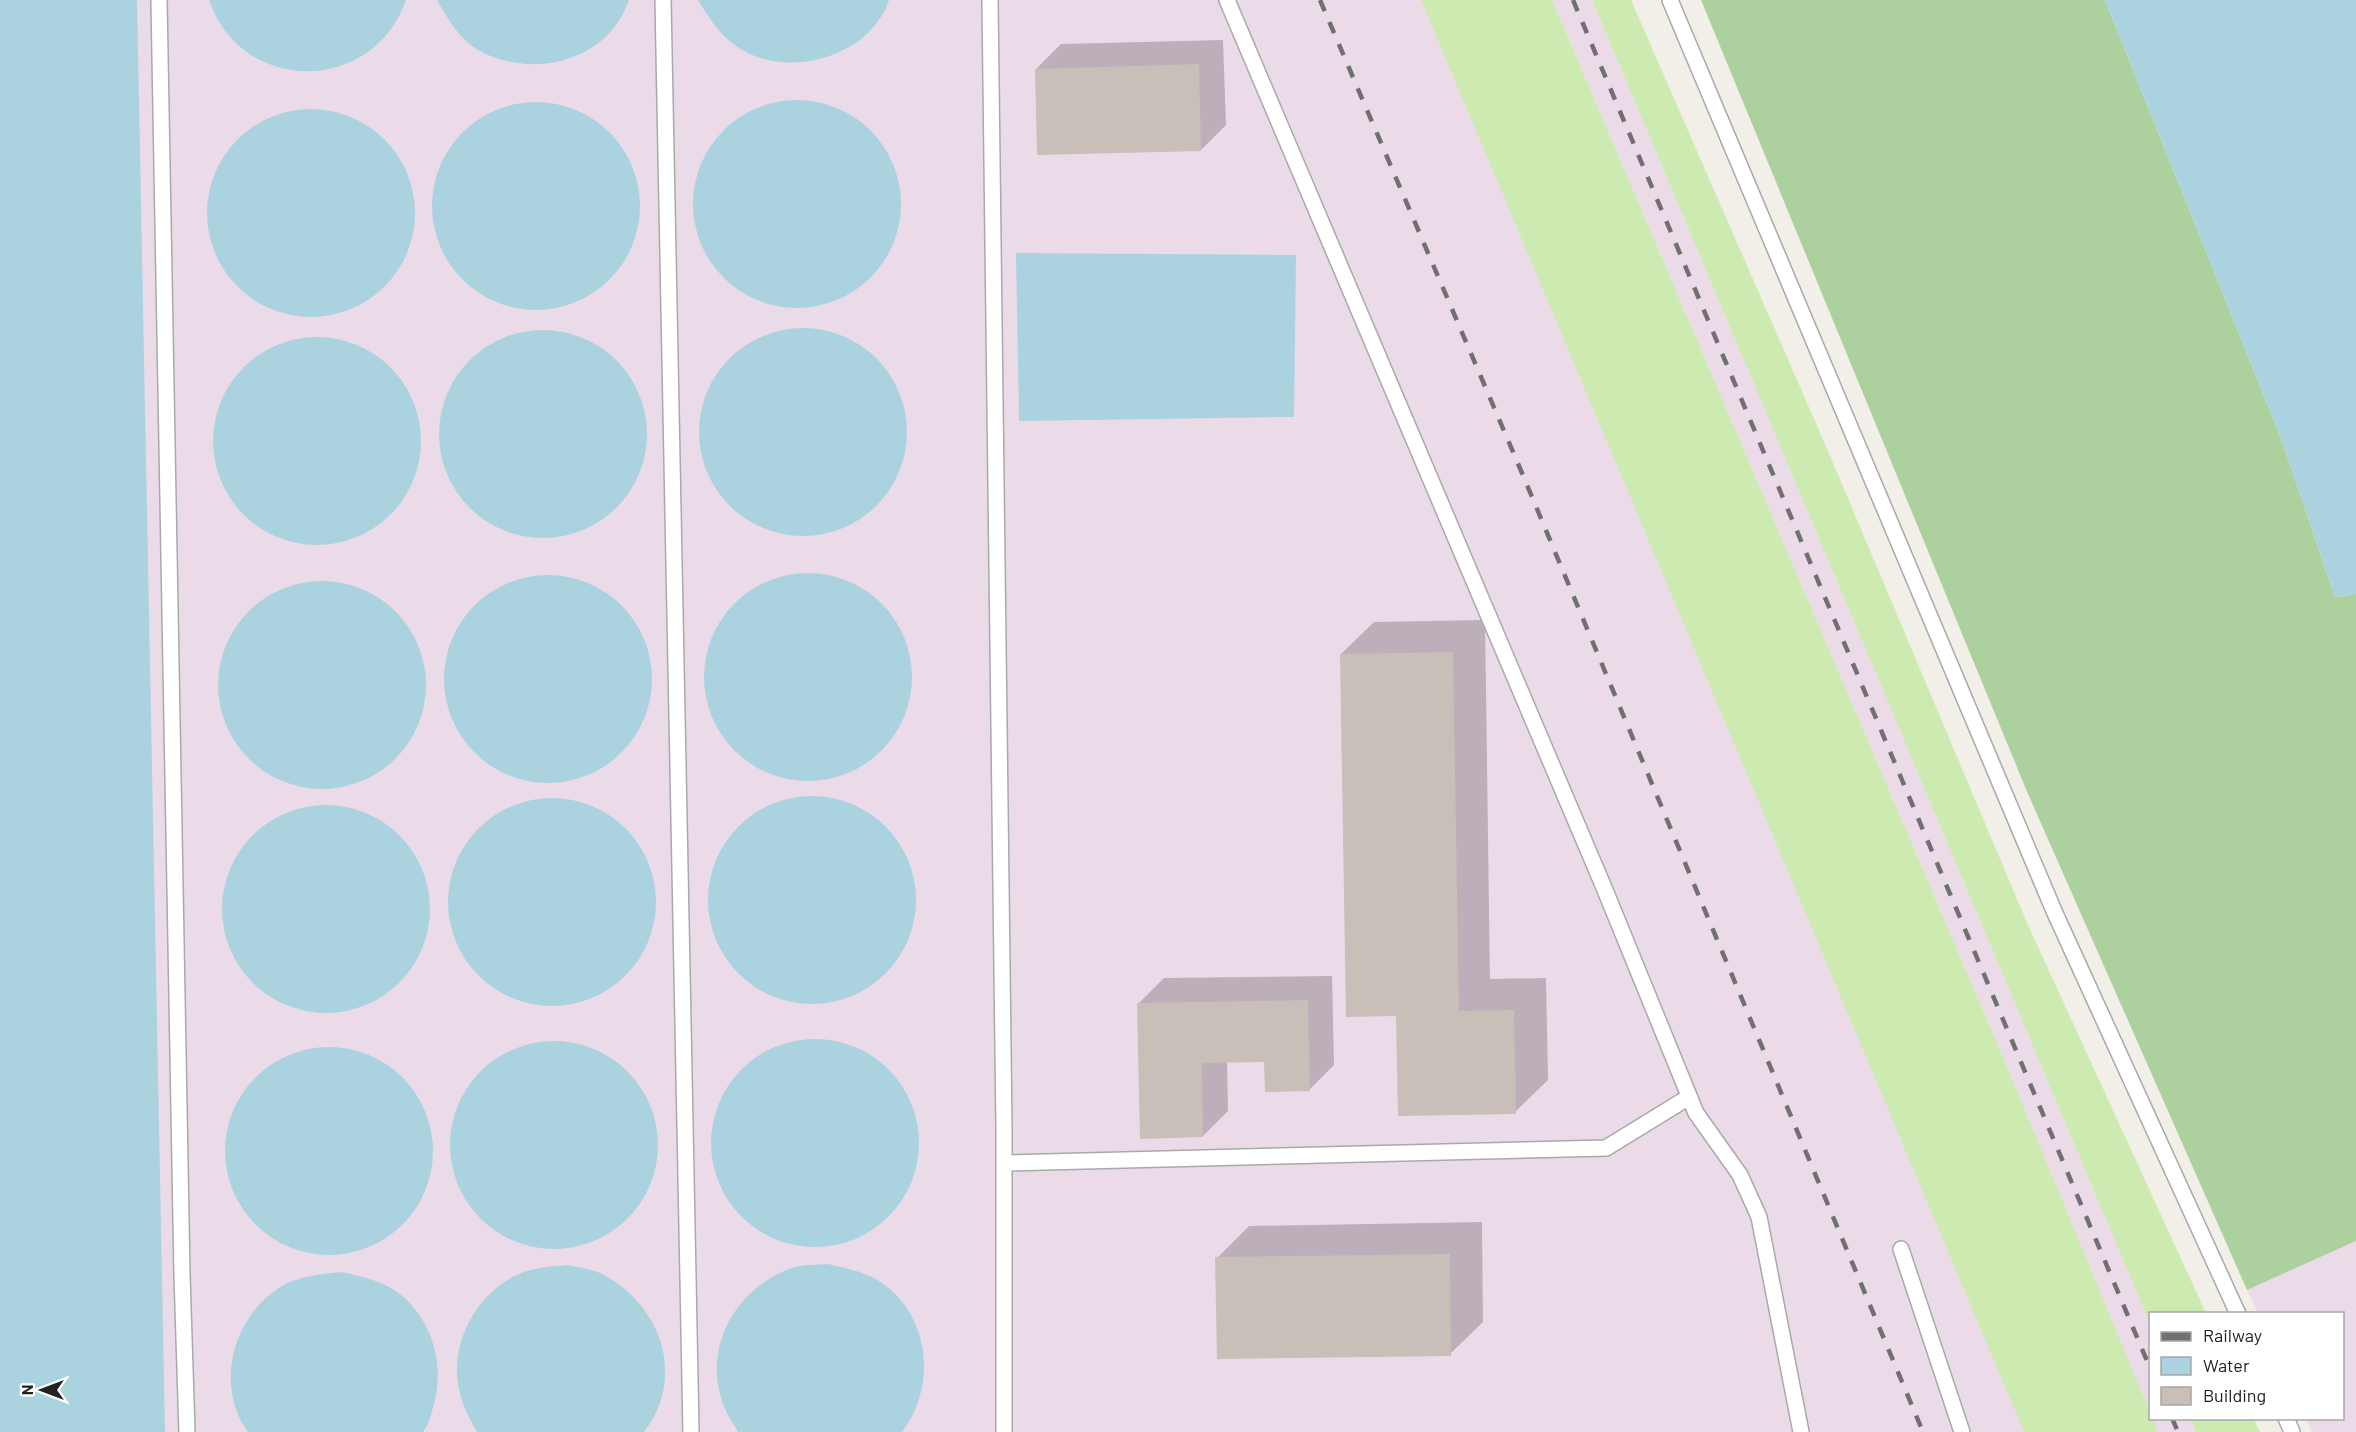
<svg xmlns="http://www.w3.org/2000/svg" width="2356" height="1432" font-family="Barlow,sans-serif">
<rect width="100%" height="100%" fill="#f2efe9"/>
<!-- industrial -->
<path fill="#ebdbe8" d="M0 0H1481L2082 1432H0Z
M1552 0H1592L2150 1324V1415L2008 1069Z
M2356 1241V1432H2312L2306 1419 2342 1418V1314L2258 1313 2247 1290Z
M2152 1419H2190L2196 1432H2158Z"/>
<!-- grass -->
<path fill="#cdebb0" d="M1421 0H1552L2008 1069 2158 1432H2024Z
M1592 0H1631L1828 451 2028 925 2206 1313 2150 1314V1324Z
M2190 1419H2254L2260 1432H2196Z"/>
<!-- forest -->
<path fill="#add19e" d="M1701 0H2105L2282 441 2335 597 2356 594V1241L2247 1290 2028 794Z"/>
<!-- water -->
<path fill="#aad3df" d="M0 0H137L165 1432H0Z
M209 0H406C373 95 241 95 209 0Z
M437 0H629C608 62 532 80 478 50 459 39 448 19 437 0Z
M698 0H889C870 58 785 81 736 46 719 34 709 18 698 0Z
M2105 0H2356V594L2335 597 2282 441Z
M693 204a104 104 0 1 1 208 0a104 104 0 1 1-208 0Z
M432 206a104 104 0 1 1 208 0a104 104 0 1 1-208 0Z
M207 213a104 104 0 1 1 208 0a104 104 0 1 1-208 0Z
M1016 253 1296 255 1294 417 1019 421Z
M699 432a104 104 0 1 1 208 0a104 104 0 1 1-208 0Z
M439 434a104 104 0 1 1 208 0a104 104 0 1 1-208 0Z
M213 441a104 104 0 1 1 208 0a104 104 0 1 1-208 0Z
M704 677a104 104 0 1 1 208 0a104 104 0 1 1-208 0Z
M444 679a104 104 0 1 1 208 0a104 104 0 1 1-208 0Z
M218 685a104 104 0 1 1 208 0a104 104 0 1 1-208 0Z
M708 900a104 104 0 1 1 208 0a104 104 0 1 1-208 0Z
M448 902a104 104 0 1 1 208 0a104 104 0 1 1-208 0Z
M222 909a104 104 0 1 1 208 0a104 104 0 1 1-208 0Z
M711 1143a104 104 0 1 1 208 0a104 104 0 1 1-208 0Z
M450 1145a104 104 0 1 1 208 0a104 104 0 1 1-208 0Z
M225 1151a104 104 0 1 1 208 0a104 104 0 1 1-208 0Z
M828 1264C851 1269 874 1274 891 1290 932 1327 934 1390 902 1432H738C733 1423 726 1413 723 1404 702 1346 737 1287 792 1268 803 1264 817 1265 828 1264Z
M568 1265C579 1268 594 1269 604 1275 662 1306 686 1378 644 1432H477C466 1413 457 1394 457 1371 456 1326 490 1278 535 1269 546 1266 557 1266 568 1265Z
M342 1272C364 1277 388 1282 406 1299 436 1329 445 1371 432 1411 430 1419 428 1425 423 1432H248C244 1426 239 1419 237 1412 220 1369 239 1315 276 1290 296 1276 319 1274 342 1272Z"/>
<!-- shadow -->
<path fill="#0003" d="M1223 40 1226 125 1201 150 1036 69 1061 44Z
M1485 620 1490 979 1546 978 1548 1080 1515 1112 1398 1014 1341 654 1374 622Z
M1332 976 1334 1065 1309 1090 1266 1061H1227L1228 1111 1203 1136 1139 1003 1164 978Z
M1482 1222 1483 1322 1450 1354 1217 1258 1249 1226Z"/>
<!-- building -->
<path fill="#c7bfb8" d="M1199 64 1201 151 1037 155 1035 69Z
M1453 652 1459 1011 1514 1010 1516 1114 1398 1116 1396 1016 1346 1017 1340 654Z
M1308 1000 1310 1091 1265 1092 1264 1062 1202 1063 1203 1137 1140 1139 1137 1003Z
M1450 1254 1451 1356 1217 1359 1215 1257Z"/>
<g fill="none" stroke-linecap="round" stroke-linejoin="round">
<!-- service casing -->
<g stroke="#a9a9a9" stroke-width="18">
<path id="service" d="M159 0 182 1275 187 1432
M663 0 691 1432
M990 0 1004 1129V1432
M1227 0 1605 890 1696 1113 1740 1175 1759 1217 1801 1432
M1670 0 2054 911 2238 1314
M1004 1163 1606 1148 1689 1097
M1901 1249 1962 1432
M2286 1418 2292 1432"/>
</g>
<!-- service -->
<use href="#service" stroke="#fff" stroke-width="15"/>
<!-- rail -->
<path stroke="#707070" stroke-width="4.5" stroke-dasharray="12 12" stroke-linecap="butt" d="M1320 0 1522 473 1923 1432
M1573 0 2150 1368
M2172 1418 2178 1432"/>
</g>
<!-- legend -->
<rect x="2149" y="1312" width="195" height="108" fill="#ffffff" stroke="#a7a7a7" stroke-width="1.5"/>
<rect x="2161" y="1332" width="30" height="9" fill="#707070" stroke="#a7a7a7" stroke-width="1.5"/>
<text x="2203" y="1342" font-size="18" fill="#222222">Railway</text>
<rect x="2161" y="1357" width="30" height="18" fill="#aad3df" stroke="#a7a7a7" stroke-width="1.5"/>
<text x="2203" y="1372" font-size="18" fill="#222222">Water</text>
<rect x="2161" y="1387" width="30" height="18" fill="#c7bfb8" stroke="#a7a7a7" stroke-width="1.5"/>
<text x="2203" y="1402" font-size="18" fill="#222222">Building</text>
<!-- north arrow -->
<g transform="translate(42 1390) rotate(270)" stroke="#ffffff" stroke-width="4.5" paint-order="stroke">
<path d="M0-4.5L10 22L0 15L-10 22Z" fill="#222222"/>
<text y="-9" font-size="16" font-weight="bold" text-anchor="middle" fill="#222222">N</text>
</g>
</svg>
